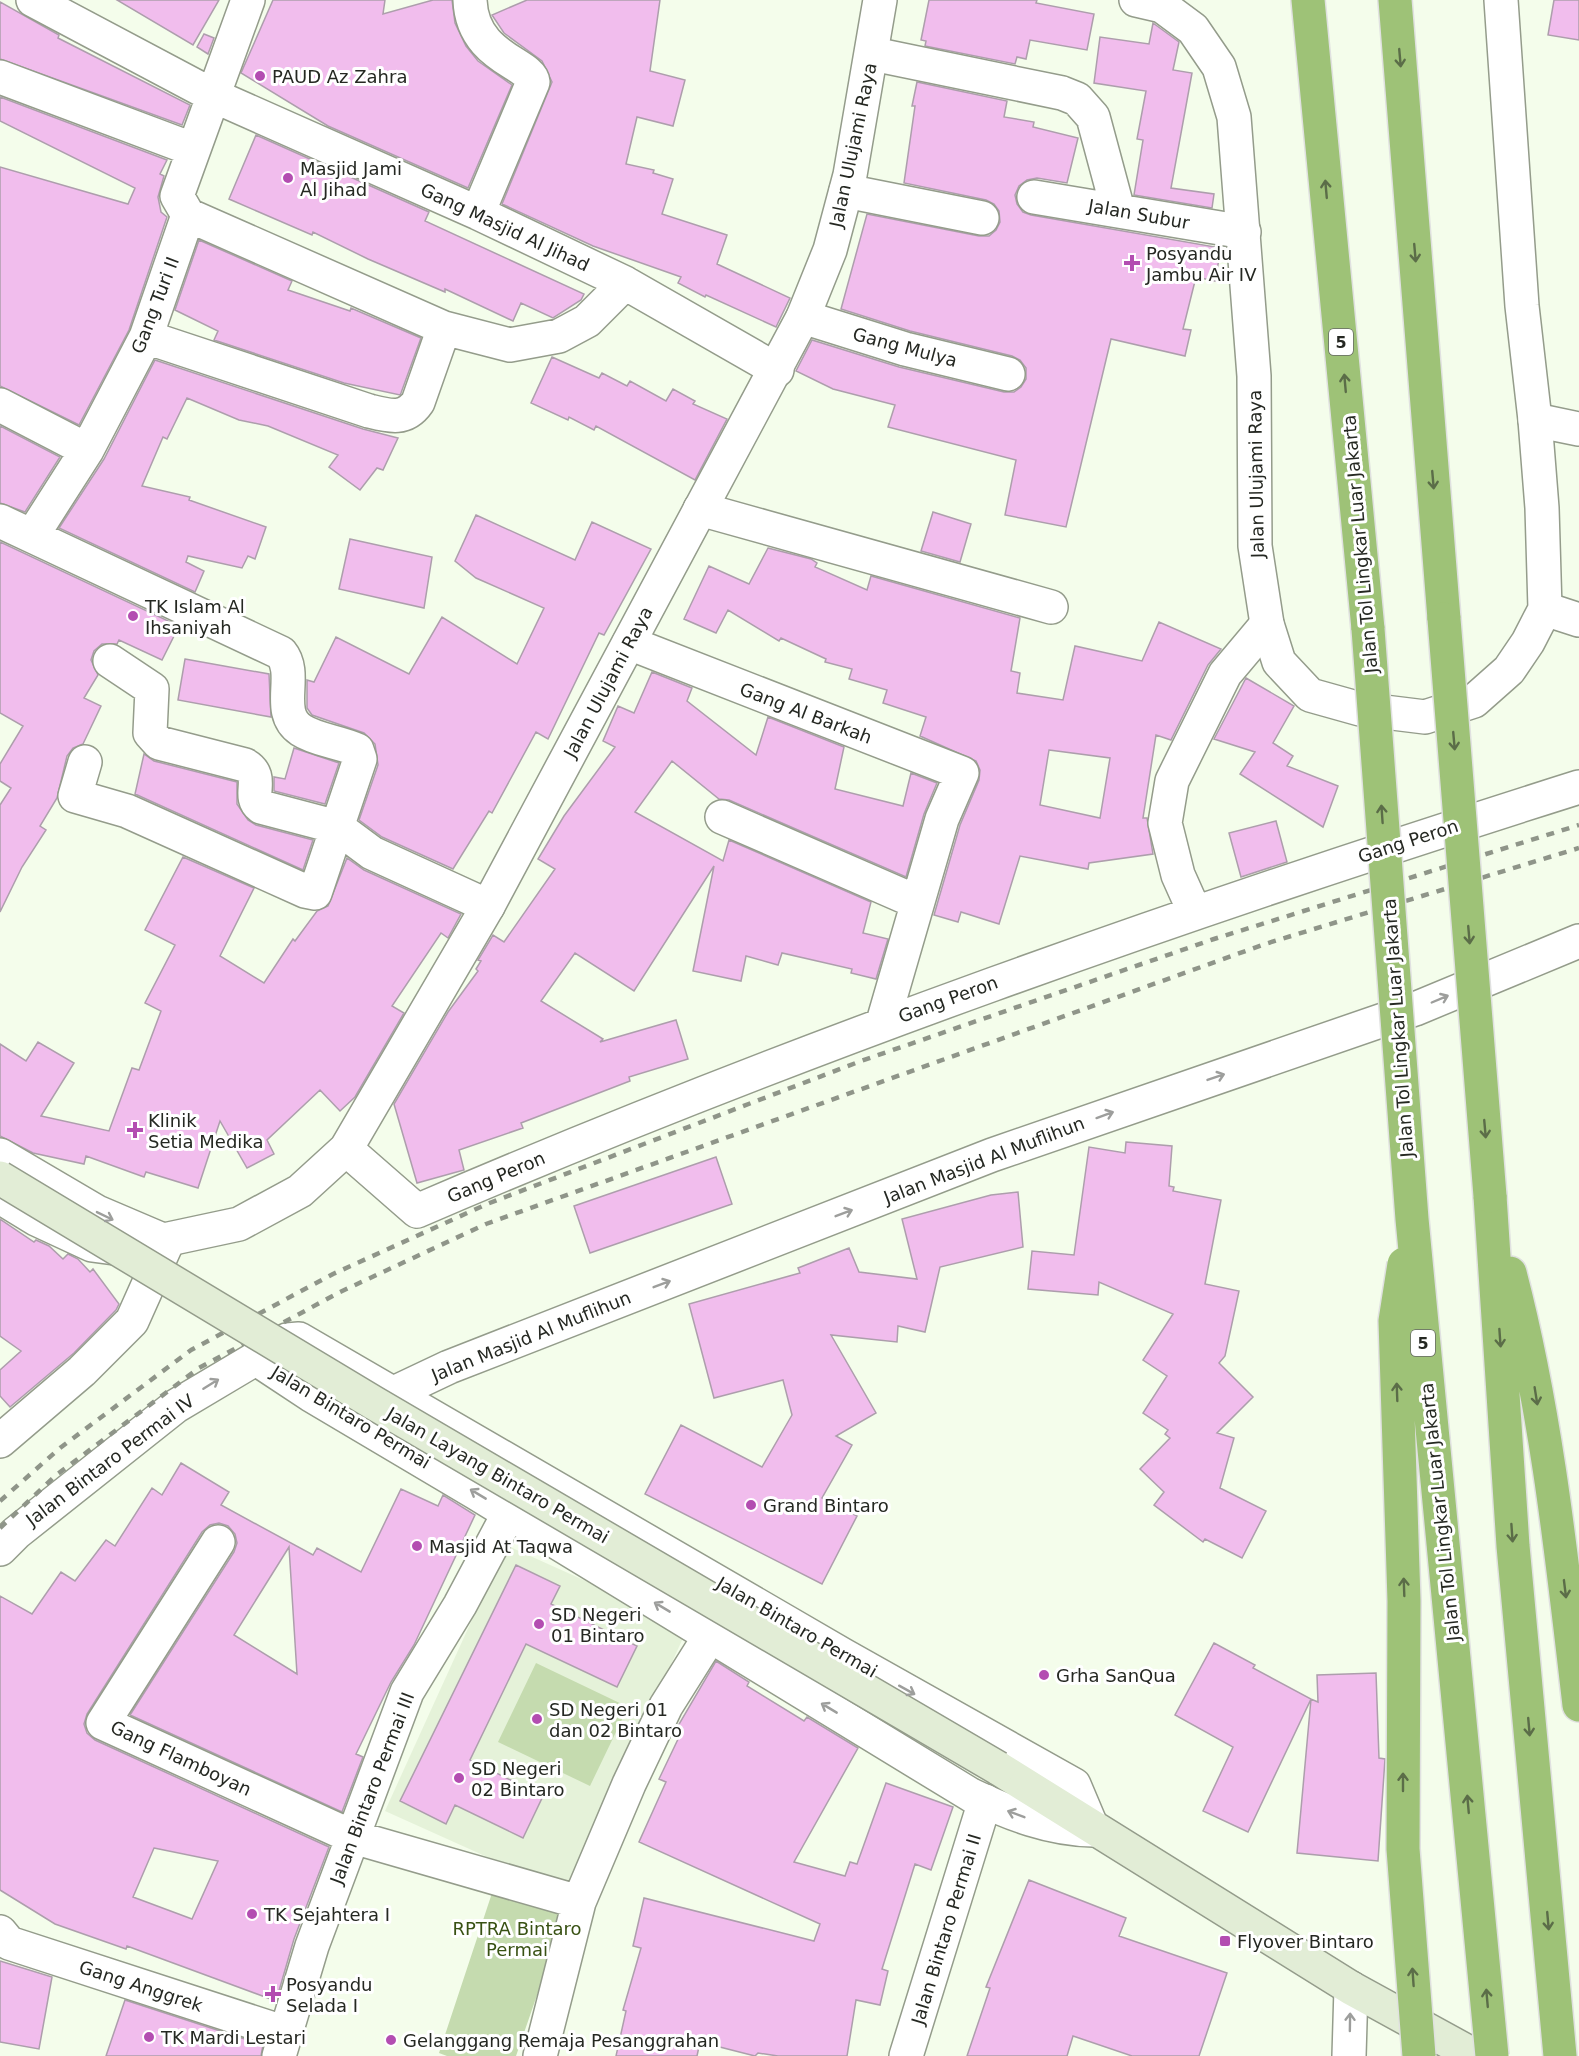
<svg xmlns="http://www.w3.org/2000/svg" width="1579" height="2056" font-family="'DejaVu Sans',sans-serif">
<rect width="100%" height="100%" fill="#f4fdeb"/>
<!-- built -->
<path fill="#e5f2d9" d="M506 1545 688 1627 567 1893 385 1811Z"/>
<!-- green -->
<path fill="#c5dbaf" d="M536 1663 628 1707 590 1786 498 1742Z
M494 1887 565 1914 516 2056H447L439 2053Z"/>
<!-- building -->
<path fill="#f1bded" stroke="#ad9eac" stroke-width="1.5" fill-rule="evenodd" d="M117 0H219L193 45Z
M273 0H385L383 14 433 0H452L455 23 466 46 478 61 512 85 468 188 328 126 241 73Z
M527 0H660L650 71 685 80 673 126 637 117 626 164 654 170 653 173 673 179 662 214 727 235 717 264 790 298 776 327 706 295 705 297 678 283 681 277 593 246 502 204 552 82 542 61 504 33 492 15Z
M929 0H1037L1036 3 1094 14 1087 50 1030 40 1026 59 1017 57 1015 64 925 46 926 41 921 40Z
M1554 0H1579V40L1548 35Z
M0 2 59 35 58 38 190 105 182 125 0 59Z
M1153 23 1179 42 1173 70 1192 73 1171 188 1214 194 1212 208 1134 195 1143 140 1137 139 1146 91 1094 83 1100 37 1149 44Z
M204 34 214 38 208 54 197 47Z
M917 82 1007 101 1004 117 1034 122 1033 127 1078 138 1067 183 1037 178 1027 180 1019 186 1015 195 1017 204 1023 212 1031 215 1221 248 1215 281 1196 277 1183 329 1191 330 1185 356 1111 339 1066 527 1005 515 1016 460 888 427 895 405 833 389 796 371 812 340 899 367 1004 392H1014L1021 387 1026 379V368L1020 360 1012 356 910 331 841 309 867 214 979 236H989L996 230 1000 222 999 211 994 204 986 200 904 183 915 106H912Z
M0 97 167 160 160 174 164 176 158 197 161 212 167 217 129 330 79 425 0 386V167L128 204 135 188 0 121Z
M256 135 429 212 425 221 584 294 581 300 553 318 521 303 513 321 445 289V292L368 259 313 232 312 235 229 199Z
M199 240 292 281 288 290 350 311 351 308 421 338 401 393 400 395 344 383 214 340 218 331 175 310Z
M552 357 599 378 602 373 627 386 630 381 666 401 673 389 695 401 693 404 727 419 695 480 596 426 594 430 569 417 568 420 531 403Z
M155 360 363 429 398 438 383 470 377 468 360 490 329 467 338 455 268 426 239 420 187 398 167 439 163 437 142 486 190 497 189 500 266 527 255 559 248 556 242 568 188 556 186 562 204 571 195 592 59 528 104 459Z
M0 426 60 457 25 512 0 503Z
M933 512 971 524 960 562 921 551Z
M476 515 575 560 592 522 651 549 604 635 599 633 548 739 536 732 492 813 489 811 453 869 382 837 359 820 378 765 375 744 364 733 312 715 307 708V680L314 682 336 637 409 674 442 617 517 664 544 608 476 578 455 561Z
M350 539 432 557 424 608 339 589Z
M0 542 179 626 162 660 119 640 117 644H102L94 651 91 660 98 675 84 698 101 706 83 744 73 748 67 756 57 798 40 826 46 830 22 867 0 912V805L11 788 0 781V764L23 726 0 713Z
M768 548 811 559 817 563 815 567 867 590 871 576 1020 618 1011 671 1020 673 1017 693 1063 700 1075 646 1142 661 1159 622 1221 649 1208 665 1171 740 1156 735 1143 818H1147L1153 854 1089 863 1088 869 1020 856 999 924 961 912 958 922 934 915 960 825 979 780 980 770 976 761 920 736 926 717 883 703 887 690 849 679 852 669 825 662 826 659 781 638 779 641 728 610 716 633 684 619 709 566 749 584ZM1049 750 1110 758 1100 818 1040 805Z
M185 659 269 674 271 717 178 700Z
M652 672 692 688 687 701 756 755 768 717 844 747 835 789 903 806 911 773 937 783 924 814 906 877 729 800 719 799 672 761 635 812 723 861 729 840 871 902 863 933 888 939 876 979 851 973 852 969 782 953 778 965 746 956 741 981 693 971 714 866 634 991 575 953 541 1001 603 1039 600 1042 676 1020 688 1059 629 1077 630 1081 521 1123 523 1128 459 1150 464 1170 417 1183 394 1104 448 1012 478 971 476 969 481 961 478 960 493 935 504 942 555 869 538 859 564 816 615 747 603 741 618 706 634 713Z
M1246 678 1294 706 1273 743 1293 756 1287 766 1338 786 1323 827 1240 774 1255 752 1214 739Z
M294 748 339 763 325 804 274 791V777L285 779Z
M144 754 154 761 237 782V804L248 820 256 825 313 840 303 870 135 794Z
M1276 821 1287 862 1241 877 1229 833Z
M183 857 254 888 220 956 264 983 293 939 295 941 317 911 328 906 347 858 364 870 461 914 448 938 441 933 392 1006 404 1013 355 1097 340 1111 320 1090 267 1140 274 1154 247 1168 220 1121 198 1188 146 1172 144 1177 86 1156 84 1164 33 1153 0 1136V1044L26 1061 38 1042 74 1063 41 1116 109 1131 132 1068 139 1070 161 1011 145 1003 175 945 145 930Z
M1126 1142 1172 1146 1169 1186 1174 1187 1173 1191 1221 1200 1205 1284 1239 1291 1225 1356 1219 1363 1253 1397 1217 1433 1234 1438 1220 1488 1266 1511 1242 1558 1205 1539 1203 1542 1154 1505 1164 1492 1140 1469 1170 1438 1165 1434 1168 1430 1143 1413 1167 1376 1143 1360 1173 1314 1099 1282 1098 1295 1028 1289 1032 1251 1074 1255 1089 1147 1125 1153Z
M716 1157 732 1204 590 1253 574 1206Z
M1018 1192 1023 1247 940 1267 925 1332 898 1326 897 1342 831 1335 876 1413 836 1436 852 1445 822 1498 857 1516 822 1584 645 1494 681 1425 762 1467 792 1415 783 1380 714 1398 689 1304 800 1273 798 1268 849 1248 859 1272 917 1279 902 1219 991 1195Z
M0 1219 34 1242 36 1240 49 1246 63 1259 68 1254 78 1259 90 1272 93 1269 119 1304 116 1310 74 1353 10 1407 0 1396V1370L21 1351 0 1336Z
M181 1463 229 1492 221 1505 313 1555 317 1548 361 1572 401 1489 438 1506 443 1495 475 1515 414 1645 391 1682 356 1754 363 1757 342 1812 130 1715 234 1552 237 1543 235 1534 228 1526 219 1523 210 1525 202 1532 87 1714 84 1724 87 1733 95 1740 329 1847 294 1939 276 2001 127 1946 126 1949 55 1924 0 1890V1596L32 1614 61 1572 75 1581 106 1540 115 1546 152 1488 162 1495ZM289 1547 297 1674 234 1635ZM154 1848 218 1861 192 1919 133 1897Z
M516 1565 560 1586 551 1604 637 1646 617 1687 526 1644 470 1760 543 1796 523 1838 455 1805 446 1824 400 1801Z
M1214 1643 1255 1665 1253 1668 1311 1699 1248 1832 1203 1811 1233 1747 1175 1715Z
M716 1661 749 1682 747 1686 804 1721 807 1717 858 1748 794 1862 845 1876 850 1862 857 1864 886 1783 953 1807 931 1870 915 1864 882 1969 888 1971 880 2005 856 2000 847 2056H778L758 2053 755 2056 700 2042 697 2056H616L626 2011 623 2010 641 1948 633 1946 644 1898 814 1941 820 1924 639 1842 666 1782 659 1779 680 1735 675 1731Z
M1376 1673 1379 1758 1385 1759 1378 1861 1297 1853 1311 1699 1318 1702 1317 1675Z
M1029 1880 1126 1918 1119 1936 1227 1973 1199 2056H1132L1073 2036 1067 2056H967L990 1988 986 1987Z
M0 1961 52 1977 39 2049 0 2042Z
M125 2000 263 2045 261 2056H106Z"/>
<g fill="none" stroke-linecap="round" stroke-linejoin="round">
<!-- minor casing -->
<g stroke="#949c8b" stroke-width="36">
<path id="minor" d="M33 0 212 95 478 213 625 283 777 370
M470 0C472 58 531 63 533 82L478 213
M873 54 1062 93 1077 99 1093 117 1118 210
M0 77 192 149
M846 191 982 218
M1034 197 1244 232
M188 215 444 328
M803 317 905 349 1008 374
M146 337 369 411C389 416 405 421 418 402L444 328 510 345 559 336 587 321 625 283
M0 405 87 450
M1535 420 1579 429
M700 509 1051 607
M0 521 32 536 87 450 146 337 188 215 177 196 248 0
M32 536 281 653C299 675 274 712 301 730 316 740 340 742 357 750L360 759 315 893 305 891 127 811 75 796 85 762
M1545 609 1579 620
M629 643 962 773 942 819 883 1022
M110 661 152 689 150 733 159 743 245 765C266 777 246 796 261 807L337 827 372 853 488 906
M722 817 917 902
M1195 913 1178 875 1165 823 1172 781 1225 674 1267 624
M346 1149 417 1211C796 1048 1186 911 1579 787
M394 1393 449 1367 992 1155 1415 1009 1579 941
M0 1441 82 1371 132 1321 166 1245
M218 1542 103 1723 353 1837 579 1902
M0 1932 9 1943 286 2033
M279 2056 312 1946 407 1692 460 1605 509 1513
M540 2056 579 1902 629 1784 666 1706 710 1636
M906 2056 985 1801
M1349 2056 1351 1988"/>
</g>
<!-- tertiary casing -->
<g stroke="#949c8b" stroke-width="36">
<path id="tertiary" d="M1136 0 1162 6 1193 29 1219 67 1234 117 1254 376 1255 546 1267 624 1279 662 1310 695 1360 709 1425 717 1474 701 1509 670 1528 642 1545 609 1542 508 1535 420 1522 306 1501 0
M0 1155 97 1212 165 1241
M0 1197 36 1219 92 1245 122 1249 239 1224 300 1191 346 1149 488 906 803 317 830 250 850 175 880 0
M0 1549 16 1533 176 1406 287 1340 299 1339 843 1655 1074 1785 1093 1830C1049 1829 1011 1814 971 1795L476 1493 311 1395 255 1358"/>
</g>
<!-- secondary casing -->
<g stroke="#949c8b" stroke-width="36">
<path id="secondary" d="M998 1768 1351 1988 1475 2056"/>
</g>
<!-- motorway casing -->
<g stroke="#e0e1e0" stroke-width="36">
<path id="motorway" d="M1308 0 1368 629
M1395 0 1444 619
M1490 1196 1513 1546 1560 2056
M1510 1273C1547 1414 1562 1560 1579 1705"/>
</g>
<!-- minor -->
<use href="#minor" stroke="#fff" stroke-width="33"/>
<!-- tertiary -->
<use href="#tertiary" stroke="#fff" stroke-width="33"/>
<!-- secondary -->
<use href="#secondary" stroke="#e2edd6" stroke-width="33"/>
<!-- motorway -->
<use href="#motorway" stroke="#9ec277" stroke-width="33"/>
<!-- rail -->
<path stroke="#8f9589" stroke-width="4.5" stroke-dasharray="8 8" stroke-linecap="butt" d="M0 1501 60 1448 191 1350 333 1274 487 1204 861 1061 1214 939 1579 825
M0 1528 55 1476 199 1368 340 1292 486 1224 1265 944 1579 848"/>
<!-- secondary-bridge casing -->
<g stroke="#949c8b" stroke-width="36" stroke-linecap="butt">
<path id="secondary-bridge" d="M0 1178 374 1403 998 1768"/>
</g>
<!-- motorway-bridge casing -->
<g stroke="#e0e1e0" stroke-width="36" stroke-linecap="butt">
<path id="motorway-bridge" d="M1444 619 1490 1196
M1368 629 1412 1219 1492 2056
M1404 1264 1395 1321 1404 1601 1403 1849 1419 2056"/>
</g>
<!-- secondary-bridge -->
<use href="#secondary-bridge" stroke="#e2edd6" stroke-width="33"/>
<!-- motorway-bridge -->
<use href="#motorway-bridge" stroke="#9ec277" stroke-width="33"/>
</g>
<!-- one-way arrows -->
<defs><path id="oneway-shaft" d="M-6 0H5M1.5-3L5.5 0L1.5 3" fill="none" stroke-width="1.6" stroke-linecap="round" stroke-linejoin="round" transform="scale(1.5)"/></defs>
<g stroke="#5b6d48">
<use href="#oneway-shaft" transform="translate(1400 58) rotate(85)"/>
<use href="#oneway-shaft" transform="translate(1326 189) rotate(-95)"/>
<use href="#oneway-shaft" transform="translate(1415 253) rotate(85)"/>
<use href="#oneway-shaft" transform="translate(1345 383) rotate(-95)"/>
<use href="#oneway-shaft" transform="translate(1433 480) rotate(85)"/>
<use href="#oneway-shaft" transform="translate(1454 741) rotate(85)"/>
<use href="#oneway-shaft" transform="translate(1382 814) rotate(-94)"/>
<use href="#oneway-shaft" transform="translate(1469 935) rotate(85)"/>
<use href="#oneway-shaft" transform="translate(1485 1129) rotate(85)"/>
<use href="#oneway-shaft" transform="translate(1500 1338) rotate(86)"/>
<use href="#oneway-shaft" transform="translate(1397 1392) rotate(-92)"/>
<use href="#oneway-shaft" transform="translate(1536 1396) rotate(81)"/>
<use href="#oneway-shaft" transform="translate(1512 1533) rotate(86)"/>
<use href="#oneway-shaft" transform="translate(1404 1587) rotate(-92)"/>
<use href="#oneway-shaft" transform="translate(1565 1589) rotate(83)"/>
<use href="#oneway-shaft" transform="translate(1529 1727) rotate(85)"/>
<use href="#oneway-shaft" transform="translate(1403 1782) rotate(-90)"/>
<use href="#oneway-shaft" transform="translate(1468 1804) rotate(-95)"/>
<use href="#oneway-shaft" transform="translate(1548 1921) rotate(85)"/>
<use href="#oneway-shaft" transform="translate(1413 1977) rotate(-94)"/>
<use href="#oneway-shaft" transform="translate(1487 1998) rotate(-95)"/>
</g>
<g stroke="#9d9e9c">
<use href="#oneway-shaft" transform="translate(1440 999) rotate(-23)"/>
<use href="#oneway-shaft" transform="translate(1216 1077) rotate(-19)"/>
<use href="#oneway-shaft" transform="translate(1105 1115) rotate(-20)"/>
<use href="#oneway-shaft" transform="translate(844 1213) rotate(-21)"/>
<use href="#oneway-shaft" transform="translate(105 1216) rotate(26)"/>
<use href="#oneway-shaft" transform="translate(662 1284) rotate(-21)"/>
<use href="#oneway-shaft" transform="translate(211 1384) rotate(-32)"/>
<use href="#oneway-shaft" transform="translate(478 1494) rotate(-149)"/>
<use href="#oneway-shaft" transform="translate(662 1607) rotate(-149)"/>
<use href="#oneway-shaft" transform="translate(907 1690) rotate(29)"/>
<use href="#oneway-shaft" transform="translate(829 1708) rotate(-149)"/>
<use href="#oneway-shaft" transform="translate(1016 1814) rotate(-159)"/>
<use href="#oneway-shaft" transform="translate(1350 2022) rotate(-89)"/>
</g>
<!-- markers -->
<g fill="#b34db1" stroke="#fff" stroke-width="2">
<circle cx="260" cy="76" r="6"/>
<circle cx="288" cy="178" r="6"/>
<path d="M1129 254h6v6h6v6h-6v6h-6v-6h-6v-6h6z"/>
<circle cx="133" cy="616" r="6"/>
<path d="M132 1121h6v6h6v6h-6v6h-6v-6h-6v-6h6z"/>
<circle cx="751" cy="1505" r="6"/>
<circle cx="417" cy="1546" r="6"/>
<circle cx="539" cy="1624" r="6"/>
<circle cx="1044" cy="1675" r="6"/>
<circle cx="537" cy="1719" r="6"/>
<circle cx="459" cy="1778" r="6"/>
<circle cx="252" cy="1914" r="6"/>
<rect x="1219" y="1935" width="12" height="12" rx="3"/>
<path d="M270 1985h6v6h6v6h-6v6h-6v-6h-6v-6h6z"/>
<circle cx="149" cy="2037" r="6"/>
<circle cx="391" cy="2040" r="6"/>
</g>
<g text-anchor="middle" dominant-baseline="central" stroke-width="6" stroke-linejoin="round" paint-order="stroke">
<!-- shield labels -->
<g fill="#fff" stroke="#666864" stroke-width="1.5">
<rect x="1329" y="329" width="24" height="26" rx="4.5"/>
<rect x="1411" y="1330" width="24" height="26" rx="4.5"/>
</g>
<g font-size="16" font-weight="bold" fill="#252822">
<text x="1341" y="342">5</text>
<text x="1423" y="1343">5</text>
</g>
<!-- poi labels -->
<g font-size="18" fill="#252822" stroke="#fff" text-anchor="start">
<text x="272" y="76">PAUD Az Zahra</text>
<text x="300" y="168">Masjid Jami<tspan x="300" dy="21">Al Jihad</tspan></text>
<text x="1146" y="253">Posyandu<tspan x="1146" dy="21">Jambu Air IV</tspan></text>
<text x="145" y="606">TK Islam Al<tspan x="145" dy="21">Ihsaniyah</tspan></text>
<text x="148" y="1120">Klinik<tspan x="148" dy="21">Setia Medika</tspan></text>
<text x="763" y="1505">Grand Bintaro</text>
<text x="429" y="1546">Masjid At Taqwa</text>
<text x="551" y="1614">SD Negeri<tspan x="551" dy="21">01 Bintaro</tspan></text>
<text x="1056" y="1675">Grha SanQua</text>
<text x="549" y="1709">SD Negeri 01<tspan x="549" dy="21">dan 02 Bintaro</tspan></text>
<text x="471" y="1768">SD Negeri<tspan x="471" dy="21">02 Bintaro</tspan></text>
<text x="264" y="1914">TK Sejahtera I</text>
<text x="1237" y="1941">Flyover Bintaro</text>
<text x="286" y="1984">Posyandu<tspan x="286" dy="21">Selada I</tspan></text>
<text x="161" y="2037">TK Mardi Lestari</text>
<text x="403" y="2040">Gelanggang Remaja Pesanggrahan</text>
</g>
<!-- street labels -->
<g font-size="18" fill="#252822" stroke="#fff">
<text transform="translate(853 145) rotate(-78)">Jalan Ulujami Raya</text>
<text transform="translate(1139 214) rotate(10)">Jalan Subur</text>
<text transform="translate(505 227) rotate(25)">Gang Masjid Al Jihad</text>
<text transform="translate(155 305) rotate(-69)">Gang Turi II</text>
<text transform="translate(905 347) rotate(15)">Gang Mulya</text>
<text transform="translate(1256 474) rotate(-91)">Jalan Ulujami Raya</text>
<text transform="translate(1360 544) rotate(-95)">Jalan Tol Lingkar Luar Jakarta</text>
<text transform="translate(608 682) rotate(-62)">Jalan Ulujami Raya</text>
<text transform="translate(806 713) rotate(21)">Gang Al Barkah</text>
<text transform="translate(1408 841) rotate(-18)">Gang Peron</text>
<text transform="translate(948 999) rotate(-20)">Gang Peron</text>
<text transform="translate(1398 1028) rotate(-94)">Jalan Tol Lingkar Luar Jakarta</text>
<text transform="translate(984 1160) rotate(-21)">Jalan Masjid Al Muflihun</text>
<text transform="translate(496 1177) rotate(-23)">Gang Peron</text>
<text transform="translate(531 1336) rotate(-22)">Jalan Masjid Al Muflihun</text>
<text transform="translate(351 1417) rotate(31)">Jalan Bintaro Permai</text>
<text transform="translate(110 1460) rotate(-37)">Jalan Bintaro Permai IV</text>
<text transform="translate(498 1475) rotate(30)">Jalan Layang Bintaro Permai</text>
<text transform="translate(1440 1512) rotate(-96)">Jalan Tol Lingkar Luar Jakarta</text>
<text transform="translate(797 1627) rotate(30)">Jalan Bintaro Permai</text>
<text transform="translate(181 1758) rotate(25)">Gang Flamboyan</text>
<text transform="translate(372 1788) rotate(-69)">Jalan Bintaro Permai III</text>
<text transform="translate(946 1929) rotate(-73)">Jalan Bintaro Permai II</text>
<text transform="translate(141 1986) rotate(18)">Gang Anggrek</text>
</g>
<!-- park labels -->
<g font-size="18" fill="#385113" stroke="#fff">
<text x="517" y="1928">RPTRA Bintaro<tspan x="517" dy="21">Permai</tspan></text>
</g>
</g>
</svg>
